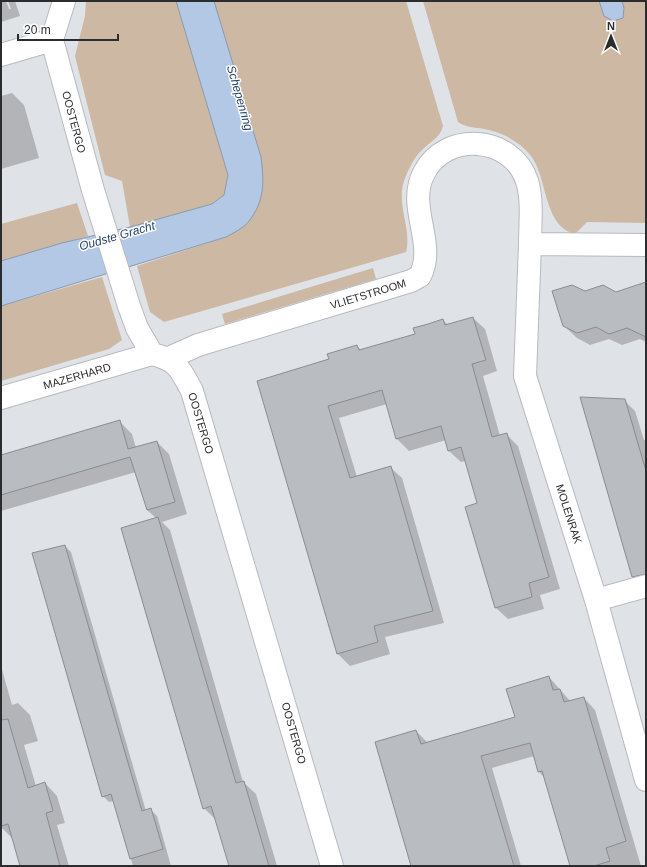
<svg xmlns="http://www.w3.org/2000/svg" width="647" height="867" font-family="Arial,sans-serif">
<rect width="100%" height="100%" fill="#dfe2e7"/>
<!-- green -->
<path fill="#ccb8a3" d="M86 1H176L228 175 224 195 212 204 130 227 122 181 105 175 75 56 85 16Z
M214 1H406L443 126C440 138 431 141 423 149 414 157 408 170 404 181 396 205 412 228 406 252L164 322 150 312 137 266 226 237 249 222Z
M423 1H599L604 16 624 8 622 1H646V223L587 222 575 234C543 226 548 178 531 156 520 142 502 132 484 129 474 127 467 128 458 122Z
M77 203 88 236 1 261V224Z
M373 268 376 279 225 324 222 314Z
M102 277 122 340 109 349 1 381V306Z"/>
<!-- water -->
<path fill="#b3c8e5" stroke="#8a99ae" d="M176 1H214L261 157C264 181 265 201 249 221 244 228 233 233 226 237L1 306V261L62 243 130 227 212 204 224 195 228 175Z
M599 1H622L624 8 623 18 613 21 604 16Z"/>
<!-- shadow -->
<path fill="#0003" d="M1 1H6L9 9H11L8 1H15L20 16 1 22Z
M12 93 24 105 39 158 1 169V96Z
M585 292 646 293V342L640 339 622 345 609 339 590 345 577 338 564 326Z
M473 318 485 329 497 371 483 376 500 436 506 434 518 446 560 589 540 595 544 609 508 619 496 608 479 504 466 461 461 462 449 451 446 440 409 451 397 439 387 404 339 418 357 477 390 467 402 478 444 623 385 637 390 654 350 666 338 654 258 381 330 360 357 346 362 351 416 335 443 320 448 325Z
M624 400 635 411 644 440 646 439V578L641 580 630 569Z
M119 421 132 434 136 448 157 442 169 454 187 514 162 522 170 530 243 782 256 794 277 866H230L217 821 204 808 156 518 147 510 136 472 1 511V456Z
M65 546 71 552 146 811 151 810 157 816 171 866H133L114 801 109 802 103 796Z
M1 666 12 705 18 703 30 715 38 741 24 745 36 786 45 783 57 796 65 823 57 825 69 866H21L13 839 1 827Z
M549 677 571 702 584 698 595 710 641 866H571L545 778 539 772 534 756 492 768 521 866H412L416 731 428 743 516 718Z"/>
<!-- building -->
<path fill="#b9bcc0" stroke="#898c90" d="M646 282V337L627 328 609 334 596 327 577 333 563 326 552 291 572 285 585 291 603 285 616 292Z
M473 317 486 360 472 364 492 437 507 433 549 577 529 583 532 597 495 608 465 507 477 503 461 447 448 451 441 426 396 439 382 390 328 406 350 478 391 466 433 611 374 626 378 642 337 654 257 381 329 359 327 354 357 345 359 350 415 334 413 328 428 324 443 319 445 325Z
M580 397 625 399 646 471V574L632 577Z
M120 420 128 449 157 441 175 502 147 510 130 457 1 495V455Z
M158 517 236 783 244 781 269 866H229L211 806 203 809 121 528Z
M65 545 142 811 151 808 163 849 130 859 111 794 102 797 32 553Z
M549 676 553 690 560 689 564 702 584 697 626 841 606 848 610 861 594 866H570L542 771 538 772 530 743 481 756 514 866H411L375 742 416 730 421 744 515 717 506 689Z
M8 719 28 788 45 782 53 811 46 813 60 866H20L8 824 1 826V720Z"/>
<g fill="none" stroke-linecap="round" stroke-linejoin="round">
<!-- minor casing -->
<g stroke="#b7babe" stroke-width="24">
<path id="minor" d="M64 1 52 40 93 190 129 306 137 328 152 354C177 360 180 368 192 391L332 866
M1 55 52 40
M530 244 525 376 596 600 646 780
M169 358 198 345 411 281 420 276C437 243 406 207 424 173 445 131 512 135 527 181 533 200 530 224 530 244L646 245
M1 398 152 354
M596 600 646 586"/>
</g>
<!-- minor -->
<use href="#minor" stroke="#fff" stroke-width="22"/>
</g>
<g text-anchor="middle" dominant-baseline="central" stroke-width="3" stroke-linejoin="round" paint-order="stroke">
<!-- street labels -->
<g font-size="11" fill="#2b2c2e" stroke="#fff">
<text transform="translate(74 122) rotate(75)">OOSTERGO</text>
<text transform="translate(368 294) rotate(-17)">VLIETSTROOM</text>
<text transform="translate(77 376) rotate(-16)">MAZERHARD</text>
<text transform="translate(201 423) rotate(73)">OOSTERGO</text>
<text transform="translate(569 514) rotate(72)">MOLENRAK</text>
<text transform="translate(294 733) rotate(74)">OOSTERGO</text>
</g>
<!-- water labels -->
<g font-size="12" font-style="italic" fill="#26436a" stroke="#fff">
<text transform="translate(240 98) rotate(74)">Schepenring</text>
<text transform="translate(117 236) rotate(-16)">Oudste Gracht</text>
</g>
</g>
<!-- border -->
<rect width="647" height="867" fill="none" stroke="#2b2c2e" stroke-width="4"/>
<!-- north arrow -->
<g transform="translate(611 36)" stroke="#ffffff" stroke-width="3" paint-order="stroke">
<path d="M0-3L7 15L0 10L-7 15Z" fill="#2b2c2e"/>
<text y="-6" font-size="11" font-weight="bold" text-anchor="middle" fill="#2b2c2e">N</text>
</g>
<!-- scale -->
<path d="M18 34v6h100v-6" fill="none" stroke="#2b2c2e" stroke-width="2"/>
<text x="24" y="34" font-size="12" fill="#2b2c2e" stroke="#ffffff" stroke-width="3" paint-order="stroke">20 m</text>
</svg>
